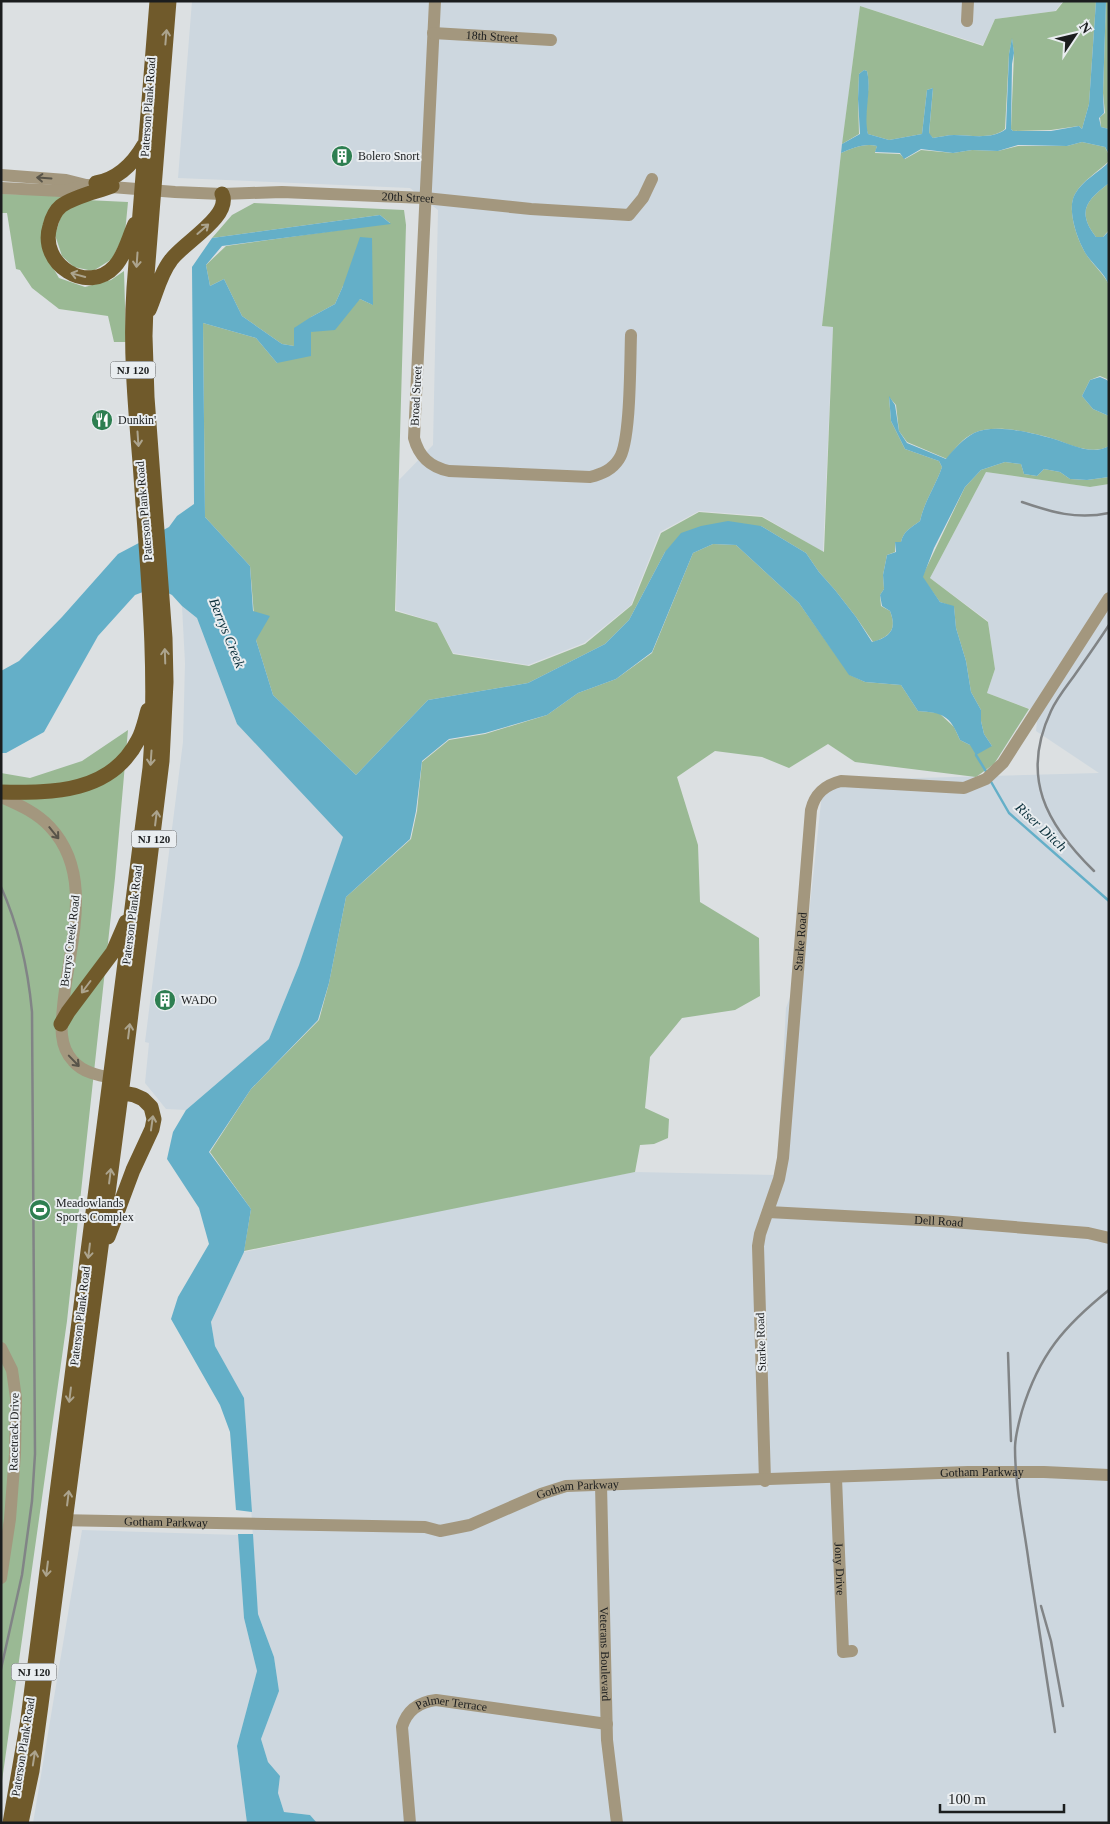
<svg xmlns="http://www.w3.org/2000/svg" width="1110" height="1824" font-family="Georgia,serif">
<rect width="100%" height="100%" fill="#dce0e2"/>
<!-- built -->
<path fill="#cdd7df" d="M192 1H1063L1055 11 995 19 983 45 860 6 841 153 822 326 833 327 823 552 762 516 699 511 660 532 631 605 584 643 528 665 453 653 437 623 396 610 399 480 433 445 438 210 410 188 178 178Z
M986 472 1090 487 1109 484V1823H317L310 1815 284 1812 278 1793 280 1776 268 1762 261 1739 279 1691 274 1657 258 1614 244 1399 215 1346 211 1322 244 1252 546 1188 635 1172 777 1175 786 1008 804 961 822 793 843 780 1099 773 1036 731 1038 712 987 693 995 669 988 621 930 578Z
M182 606 197 618 237 724 344 837 299 965 269 1039 186 1110 166 1109 145 1083 149 1043 145 1042 183 742 185 663Z
M82 1530 238 1535 244 1618 257 1671 237 1746 247 1823H33Z"/>
<!-- green -->
<path fill="#9ab994" d="M1064 1H1096L1089 104 1082 129 1079 126 1051 130 1013 131 1011 129 1014 53 1012 39 1009 54 1005 129C992 140 970 135 954 135 947 135 940 137 933 138L929 134 933 88 927 90 922 134 889 140 868 134C867 130 865 126 865 122 865 105 871 89 867 71L864 70 859 74 858 99 859 134 842 144 860 6 983 46 995 19 1056 11Z
M1106 1H1109V129L1101 127 1100 117 1105 113 1103 93Z
M1082 142 1105 147 1109 155V161C1098 172 1083 180 1075 194 1066 210 1078 243 1088 257 1095 267 1104 274 1109 285V382L1107 379 1100 376 1090 380 1082 396 1093 409 1109 416V446C1093 455 1073 446 1057 440 1036 433 995 423 974 433 963 438 954 449 947 459L907 442 899 431 896 405 889 397 891 421 905 449 939 461 942 467C936 485 924 502 920 521 912 527 903 531 901 542H895V552L887 555 883 575 884 589 880 595 881 606 890 611C897 629 891 636 873 642L856 617 835 590 819 572 806 553 761 526 665 552 629 620 605 644 528 683 428 700 356 775 273 695 256 640 250 566 205 517 203 323 256 338 277 363 311 332 360 299 373 305 343 286 335 304 311 317 294 346 282 344 242 316 224 279 210 286 206 265 226 246 390 223 380 215 212 238 232 215 254 203 404 210 406 225 395 611 437 623 453 654 529 666 585 644 632 605 661 533 699 512 762 517 824 552 833 327 822 326 841 153C853 148 864 143 877 146L875 153 900 154 905 159 921 150 953 153 972 150 998 151 1018 146H1067Z
M1109 183V230L1103 237H1096C1076 211 1087 200 1109 183Z
M1 194 64 195 43 251 59 278 85 287 111 280 124 271 126 342H114L108 316 59 309 32 288 20 270 16 269 7 213H1Z
M86 200 128 202 125 233 112 259 93 271 74 267 62 256 55 235 61 216 74 202Z
M1005 462 1021 464 1024 474 1037 476 1044 469 1060 472 1070 479 1087 480 1109 477V484L1090 487 986 472 930 578 988 622 995 669 987 693 1029 709 994 764 976 777 855 762 828 744 789 768 762 757 715 751 677 777 698 845 700 902 759 938 760 996 735 1010 682 1018 650 1057 645 1108 669 1119 668 1138 654 1144 640 1145 635 1172 244 1251 251 1209 210 1152 251 1089 319 1020 329 983 346 897 411 839 417 811 422 762 449 740 485 734 547 715 578 693 616 679 652 653 693 553 713 544 736 545 799 603 850 675 865 682 901 685 918 711 939 713 954 727 960 740 970 745 992 746 984 734 981 721V710L971 692 966 661 956 628 954 607 940 602 922 577 965 487 981 470Z
M128 730 115 878 67 1321 1 1788V773L30 778 82 761Z"/>
<!-- water -->
<path fill="#64afc8" d="M1096 1H1106L1103 93 1104 113 1099 118 1101 127 1109 129V154L1105 147 1082 142 1067 146 1018 145 998 151 972 150 953 153 921 149 904 159 900 153 875 152 877 146C864 143 853 148 841 153L842 144 860 134 858 99 859 74 864 70 867 71C872 92 863 114 868 134L889 140 922 134 927 90 933 88 929 133 933 138C940 137 947 135 954 135 970 135 992 140 1006 129L1009 54 1012 38 1014 53 1012 64 1011 129 1013 131H1051L1079 126 1082 129 1089 104Z
M1109 162V183C1087 200 1076 211 1096 237H1103L1109 231V285C1104 273 1095 266 1088 257 1078 243 1066 209 1075 194 1083 180 1098 173 1109 162Z
M380 215 391 224 222 246 206 265 210 286 224 279 242 316 282 344 294 346V328L311 317 335 304 343 286 360 237 372 238 373 305 360 299 335 330 311 332V356L277 363 256 338 203 323 205 517 250 566 253 611 270 616 256 640 273 695 356 775 428 700 528 683 605 644 629 620 665 552 681 533 701 526 728 521 761 526 806 553 819 572 835 590 856 617 872 642C891 637 897 629 890 611L882 606 880 595 884 589 883 575 887 555 896 552 895 542H901C903 531 912 527 920 521 924 502 936 485 942 467L939 461 905 449 891 421 889 396 895 405 899 431 907 443 946 459C954 449 963 439 974 433 995 423 1032 433 1054 439 1071 444 1091 456 1109 446V477L1087 480 1070 479 1060 472 1044 469 1037 476 1024 474 1021 464 1005 462 981 470 965 487 934 548 923 577 940 602 954 606 956 628 966 661 971 692 981 710V721L984 734 992 746 976 755 970 745 960 740C950 715 943 713 918 711L901 685 865 682 849 675 799 603 736 545 713 544 693 553 652 652 616 679 578 693 547 715 485 733 449 739 422 761 416 811 410 839 346 897 329 983 318 1020 251 1089 209 1152 251 1209 244 1252 211 1322 215 1346 244 1398 252 1512 236 1510 230 1432 220 1405 171 1319 178 1297 209 1244 199 1208 167 1159 173 1132 186 1110 269 1039 299 965 343 837 237 724 197 618 182 606 172 595 156 587 135 595 98 636 44 732 6 753H1V671L19 661 62 617 118 554 169 527 177 516 194 504 192 267 212 238Z
M1100 377 1107 380 1109 382V416L1093 409 1082 396 1090 380Z
M238 1534H253L258 1614 274 1657 279 1691 261 1739 268 1762 280 1776 278 1793 284 1812 310 1815 317 1823H247L237 1746 257 1671 244 1618Z"/>
<g fill="none" stroke-linecap="round" stroke-linejoin="round">
<!-- stream -->
<path stroke="#64afc8" stroke-width="2.5" d="M976 755 987 773
M990 780 1009 813 1109 901"/>
<!-- minor -->
<g stroke="#a3977e" stroke-width="12">
<path d="M435 1 414 438C419 457 430 467 449 471L590 477C602 474 612 470 619 459 631 442 630 360 631 335"/>
<path d="M967 21 968 1"/>
<path id="s1" d="M433 33 551 40"/>
<path id="s2" d="M1 175 66 180 86 185 175 192 222 194 282 192 425 198 531 209 629 215 643 198 652 179"/>
<path d="M1 188 62 191 86 185"/>
<path d="M1 797C19 805 36 812 50 827 96 876 68 948 63 1007 61 1026 59 1046 73 1061 84 1074 102 1076 118 1079"/>
<path id="s3" d="M768 1212 940 1221 1088 1233 1109 1238"/>
<path d="M1 1348 12 1370 16 1398 15 1454 10 1519 1 1578"/>
<path id="s4" d="M836 1478 843 1652 852 1651"/>
<path id="s5" d="M765 1481 758 1246 760 1234 779 1179 783 1158 811 810C815 793 825 785 841 781L964 788 986 779 1003 763 1109 598"/>
<path id="s6" d="M601 1485 607 1740 617 1823"/>
<path id="s7" d="M56 1520 425 1527 440 1531 470 1525 541 1494 566 1486 968 1472H1044L1109 1475"/>
<path id="s8" d="M410 1823 402 1727C407 1710 419 1702 436 1700L607 1724"/>
</g>
<!-- major -->
<path stroke="#705a2b" stroke-width="15" d="M96 183C118 179 133 164 144 145
M112 186C96 192 75 196 61 206 55 211 52 218 50 226 38 264 88 296 115 266 125 255 129 237 135 224
M149 310C156 294 160 274 171 260 183 243 232 216 222 194
M1 792C53 793 111 793 138 740 143 731 145 720 148 710
M61 1024 68 1012 113 952 126 922
M108 1237 133 1170 152 1129 154 1119 151 1107 143 1099 134 1095 113 1091
M10 1823 28 1719 150 768C158 665 147 564 140 462 135 404 130 346 134 288L157 1
M21 1823 32 1771 41 1705 123 1079 162 761 166 682 165 638 147 397 145 336 147 275 169 1"/>
<!-- rail -->
<path stroke="#818486" stroke-width="2.5" d="M1022 502C1051 512 1077 520 1109 513
M1094 871C1046 824 1020 777 1051 711 1057 698 1066 687 1074 676 1086 659 1098 642 1109 625
M1 887C19 927 28 969 32 1012L35 1454 32 1501 22 1575 1 1669
M1008 1353 1011 1441
M1041 1606 1051 1641 1063 1706
M1055 1732C1046 1676 1038 1620 1029 1564 1024 1526 1015 1486 1015 1448 1015 1436 1019 1422 1022 1411 1039 1355 1064 1326 1109 1290"/>
</g>
<!-- one-way arrows -->
<defs><path id="oneway-shaft" d="M-6 0H5M1.5-3L5.5 0L1.5 3" fill="none" stroke-width="1.6" stroke-linecap="round" stroke-linejoin="round" transform="scale(1.25)"/></defs>
<g stroke="#aca48e">
<use href="#oneway-shaft" transform="translate(166 37) rotate(-85)"/>
<use href="#oneway-shaft" transform="translate(203 229) rotate(-41)"/>
<use href="#oneway-shaft" transform="translate(137 260) rotate(94)"/>
<use href="#oneway-shaft" transform="translate(78 275) rotate(-165)"/>
<use href="#oneway-shaft" transform="translate(138 439) rotate(86)"/>
<use href="#oneway-shaft" transform="translate(165 656) rotate(-92)"/>
<use href="#oneway-shaft" transform="translate(151 758) rotate(94)"/>
<use href="#oneway-shaft" transform="translate(156 818) rotate(-83)"/>
<use href="#oneway-shaft" transform="translate(86 987) rotate(127)"/>
<use href="#oneway-shaft" transform="translate(129 1031) rotate(-83)"/>
<use href="#oneway-shaft" transform="translate(152 1123) rotate(-82)"/>
<use href="#oneway-shaft" transform="translate(110 1176) rotate(-83)"/>
<use href="#oneway-shaft" transform="translate(89 1251) rotate(97)"/>
<use href="#oneway-shaft" transform="translate(70 1395) rotate(97)"/>
<use href="#oneway-shaft" transform="translate(68 1498) rotate(-83)"/>
<use href="#oneway-shaft" transform="translate(47 1569) rotate(97)"/>
<use href="#oneway-shaft" transform="translate(34 1758) rotate(-81)"/>
</g>
<g stroke="#585449">
<use href="#oneway-shaft" transform="translate(44 178) rotate(-176)"/>
<use href="#oneway-shaft" transform="translate(54 833) rotate(51)"/>
<use href="#oneway-shaft" transform="translate(74 1061) rotate(46)"/>
</g>
<!-- icons -->
<defs>
<g id="building-disc" transform="scale(1.125)"><circle r="9.5" fill="#2e7f51" stroke="#e9edf0"/><path d="M-4-6H4V6H1V3H-1V6H-4ZM-2.5-4.3h1.7v1.8h-1.7ZM.8-4.3h1.7v1.8H.8ZM-2.5-1h1.7V.8h-1.7ZM.8-1h1.7V.8H.8Z" fill="#fff"/></g>
<g id="restaurant-disc" transform="scale(1.125)"><circle r="9.5" fill="#2e7f51" stroke="#e9edf0"/><path d="M-5-6h1v4h1v-4h1v4h1v-4h1v5L-1.5 .5V6h-2V.5L-5-1ZM5-6V6H3V1.5H1.5Q1.5-4 5-6Z" fill="#fff"/></g>
<g id="stadium-disc" transform="scale(1.125)"><circle r="9.5" fill="#2e7f51" stroke="#e9edf0"/><path d="M0-5a6.5 5 0 1 0 0 10a6.5 5 0 1 0 0-10ZM-3.5-1.8h7v3.6h-7Z" fill="#fff"/></g>
</defs>
<g fill-rule="evenodd">
<use href="#building-disc" x="342" y="156"/>
<use href="#restaurant-disc" x="102" y="420"/>
<use href="#building-disc" x="165" y="1000"/>
<use href="#stadium-disc" x="40" y="1210"/>
</g>
<g text-anchor="middle" dominant-baseline="central" stroke-width="4" stroke-linejoin="round" paint-order="stroke">
<!-- shield labels -->
<g fill="#e9edf0" stroke="#595b5d" stroke-width="1">
<rect x="110.5" y="361.5" width="45" height="17" rx="4"/>
<rect x="131.5" y="830.5" width="45" height="17" rx="4"/>
<rect x="11.5" y="1663.5" width="45" height="17" rx="4"/>
</g>
<g font-size="11" font-weight="bold" fill="#1b1d1e">
<text x="133" y="370">NJ 120</text>
<text x="154" y="839">NJ 120</text>
<text x="34" y="1672">NJ 120</text>
</g>
<!-- street labels -->
<g font-size="12" fill="#1b1d1e" stroke="#e9edf0">
<text stroke="none"><textPath href="#s1" startOffset="59">18th Street</textPath></text>
<text transform="translate(148 107) rotate(-86)">Paterson Plank Road</text>
<text stroke="none"><textPath href="#s2" startOffset="408">20th Street</textPath></text>
<text transform="translate(416 396) rotate(-87)">Broad Street</text>
<text transform="translate(144 511) rotate(-95)">Paterson Plank Road</text>
<text transform="translate(132 915) rotate(-83)">Paterson Plank Road</text>
<text transform="translate(70 941) rotate(-83)">Berrys Creek Road</text>
<text stroke="none"><textPath href="#s5" startOffset="544">Starke Road</textPath></text>
<text stroke="none"><textPath href="#s3" startOffset="171">Dell Road</textPath></text>
<text transform="translate(80 1316) rotate(-83)">Paterson Plank Road</text>
<text transform="translate(761 1342) rotate(-92)">Starke Road</text>
<text transform="translate(14 1432) rotate(-89)">Racetrack Drive</text>
<text stroke="none"><textPath href="#s7" startOffset="935">Gotham Parkway</textPath></text>
<text stroke="none"><textPath href="#s7" startOffset="530">Gotham Parkway</textPath></text>
<text stroke="none"><textPath href="#s7" startOffset="110">Gotham Parkway</textPath></text>
<text stroke="none"><textPath href="#s4" startOffset="91">Jony Drive</textPath></text>
<text stroke="none"><textPath href="#s6" startOffset="169">Veterans Boulevard</textPath></text>
<text stroke="none"><textPath href="#s8" startOffset="158">Palmer Terrace</textPath></text>
<text transform="translate(23 1747) rotate(-81)">Paterson Plank Road</text>
</g>
<!-- poi labels -->
<g font-size="12" fill="#1b1d1e" stroke="#e9edf0" text-anchor="start">
<text x="358" y="156">Bolero Snort</text>
<text x="118" y="420">Dunkin'</text>
<text x="181" y="1000">WADO</text>
<text x="56" y="1203">Meadowlands<tspan x="56" dy="14">Sports Complex</tspan></text>
</g>
<!-- water labels -->
<g font-size="14" font-style="italic" fill="#0a2f3a" stroke="#e9edf0">
<text transform="translate(227 633) rotate(68)">Berrys Creek</text>
<text transform="translate(1041 827) rotate(43)">Riser Ditch</text>
</g>
</g>
<!-- border -->
<rect width="1110" height="1824" fill="none" stroke="#1b1d1e" stroke-width="5"/>
<!-- north arrow -->
<g transform="translate(1075 35) rotate(55)" stroke="#e9edf0" stroke-width="4" paint-order="stroke">
<path d="M0-4L9 19L0 12L-9 19Z" fill="#1b1d1e"/>
<text y="-8" font-size="14" font-weight="bold" text-anchor="middle" fill="#1b1d1e">N</text>
</g>
<!-- scale -->
<path d="M940 1804v8h124v-8" fill="none" stroke="#1b1d1e" stroke-width="2.5"/>
<text x="948" y="1804" font-size="15" fill="#1b1d1e" stroke="#e9edf0" stroke-width="4" paint-order="stroke">100 m</text>
</svg>
